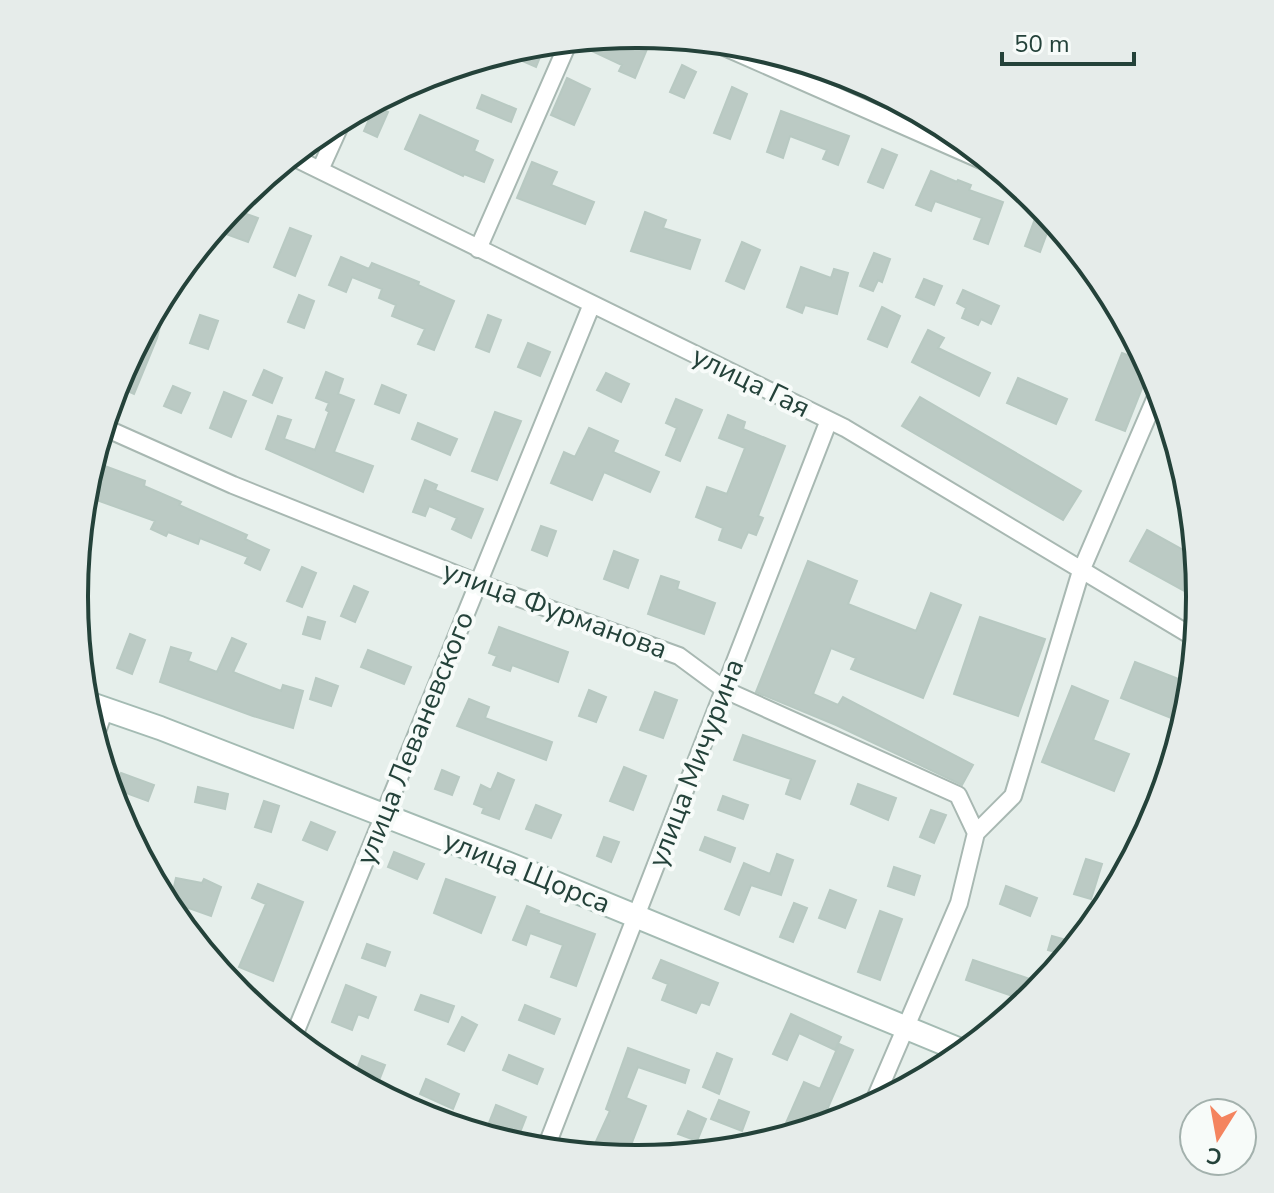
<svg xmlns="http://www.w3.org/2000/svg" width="1274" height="1193" font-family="'Nunito Sans',sans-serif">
<rect width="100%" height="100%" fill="#e6efeb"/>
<!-- building -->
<path fill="#bbcac4" stroke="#b8c9c2" stroke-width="2" d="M614 36 647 49 635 78 619 71 622 65 579 45 580 40Z
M526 45 542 52 536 67 502 52Z
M682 65 696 72 684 98 670 92Z
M567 78 590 89 574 125 551 115Z
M732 87 747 94 730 139 714 133Z
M482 95 516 109 511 122 477 108Z
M375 106 388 112 377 137 364 131Z
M781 111 849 136 838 165 823 159 827 150 790 136 783 158 767 152Z
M420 115 478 141 474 151 493 160 484 182 464 174 463 176 405 149Z
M882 149 897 155 883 188 868 182Z
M532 162 557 172 551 185 594 202 585 224 517 198Z
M931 171 957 182 958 180 971 185 969 190 1003 202 988 244 974 239 982 218 935 201 931 211 916 205Z
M232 209 258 218 248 242 223 233Z
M645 212 666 220 663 228 700 240 690 269 631 251Z
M1036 216 1051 222 1040 252 1025 246Z
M290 228 311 236 295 276 274 267Z
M742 242 760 250 744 289 726 281Z
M874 253 890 259 882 282 878 280 873 291 860 286Z
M341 257 369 269 372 263 419 282 418 285 454 301 434 350 418 344 425 329 392 316 396 305 379 298 382 289 352 277 346 292 329 285Z
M801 267 831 278 834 269 848 273 837 314 805 305 802 313 787 307Z
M924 279 942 286 934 305 916 297Z
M963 290 999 306 991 324 981 319 978 325 962 318 966 308 957 303Z
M299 295 314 301 304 328 288 322Z
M162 298 167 300 157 338 134 394 116 386Z
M882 307 900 316 887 347 868 339Z
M200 315 218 321 208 349 190 343Z
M488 315 501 320 489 352 476 347Z
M928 330 944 338 938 348 990 373 979 396 912 362Z
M528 343 550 352 540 376 518 367Z
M1122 353 1146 362 1150 368 1125 431 1096 420Z
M264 370 282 378 272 403 253 395Z
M326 372 343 379 338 394 354 400 334 452 373 466 363 492 266 449 278 416 291 420 284 439 315 450 329 412 326 410 329 403 316 398Z
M606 373 629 384 621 402 597 390Z
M1018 378 1067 399 1056 424 1007 403Z
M382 385 406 395 399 413 375 404Z
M173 386 190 393 181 413 164 406Z
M224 392 246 401 231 437 210 428Z
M920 397 1081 491 1063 520 902 426Z
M676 399 702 410 680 461 666 455 677 428 666 423Z
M495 412 521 421 497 480 472 471Z
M728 415 745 422 743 429 785 446 758 516 763 518 756 535 748 532 741 548 719 540 723 528 696 517 707 487 727 494 745 448 719 438Z
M418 423 457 439 450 455 412 439Z
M589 428 618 441 613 452 659 472 650 492 604 472 592 500 551 483 564 452 575 457Z
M102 465 145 481 144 486 181 502 179 505 247 535 245 539 269 550 260 570 245 563 248 557 200 538 198 544 168 532 166 536 151 529 155 521 94 499 96 489 93 488Z
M425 480 437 485 435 490 483 509 471 538 452 529 457 518 429 506 425 516 413 512Z
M541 526 556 531 547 556 532 550Z
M1147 530 1196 557 1199 599 1130 561Z
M614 551 638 560 628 588 604 579Z
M808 561 857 581 848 604 916 631 931 593 961 605 923 698 851 669 856 658 831 648 813 694 838 705 843 697 973 765 962 785 836 725 756 692Z
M302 567 316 573 302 607 287 601Z
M661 576 679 582 677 589 715 603 704 634 648 614Z
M354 586 368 592 355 622 341 616Z
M308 617 325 622 320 639 303 634Z
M980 617 1045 639 1018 716 954 694Z
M499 627 568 652 558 682 512 665 510 671 493 665 497 656 489 653Z
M130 634 145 640 132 674 117 668Z
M232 638 246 644 233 672 281 691 283 685 303 691 293 728 253 716 160 682 171 647 191 653 188 661 217 672Z
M368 650 411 667 404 684 361 667Z
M1135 662 1191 684 1184 723 1121 698Z
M316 678 338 686 331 706 310 699Z
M1072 686 1108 701 1093 740 1129 754 1114 791 1042 762Z
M589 690 606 697 596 722 579 716Z
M655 692 677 700 663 738 640 730Z
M469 699 489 707 485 718 552 742 546 760 457 726Z
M743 735 815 761 800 799 786 794 791 779 734 760Z
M624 767 646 776 633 810 610 801Z
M442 770 459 777 452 795 435 789Z
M121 773 154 785 148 801 115 789Z
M498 773 514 780 499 819 482 813 484 808 474 804 481 785 491 790Z
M858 784 896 798 888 820 851 804Z
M198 787 228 794 225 809 195 802Z
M723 796 748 805 743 819 718 810Z
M264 801 279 806 271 832 255 827Z
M536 805 561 815 551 838 526 829Z
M931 810 946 815 934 843 920 837Z
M311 822 335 832 327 850 303 840Z
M604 837 619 842 611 862 597 856Z
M705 837 735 848 730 862 700 850Z
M394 852 424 864 417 879 388 867Z
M777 854 793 860 781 895 751 885 739 915 725 909 744 863 770 874Z
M1086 859 1102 864 1091 899 1074 894Z
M894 867 920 876 914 895 888 886Z
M176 878 202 883 204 879 221 887 211 916 183 906 180 922 169 909Z
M446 879 495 897 481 933 434 913Z
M258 884 303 902 273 981 239 967 266 904 252 898Z
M1006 886 1037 898 1030 916 1000 904Z
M830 890 856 900 845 928 819 918Z
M794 903 807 908 793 942 780 937Z
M527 906 539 911 538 913 595 934 576 986 551 977 563 945 530 933 526 945 513 940Z
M880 911 902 919 880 980 858 972Z
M1052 936 1077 943 1067 955 1048 950Z
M367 944 390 952 385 966 362 958Z
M661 960 718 983 709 1005 701 1002 696 1013 662 1000 668 984 653 978Z
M973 960 1039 982 1034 995 1027 1001 966 980Z
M346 985 376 997 368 1018 358 1014 352 1030 332 1022Z
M421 995 454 1006 448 1022 415 1010Z
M525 1005 560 1019 554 1034 519 1020Z
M791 1014 841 1037 835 1050 799 1033 787 1060 773 1054Z
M462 1017 477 1025 464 1051 448 1044Z
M839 1044 853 1050 820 1126 805 1130 786 1123 804 1082 820 1089Z
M628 1048 689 1070 685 1083 638 1067 626 1098 646 1106 626 1158 612 1157 593 1148 610 1111 606 1109Z
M717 1053 732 1059 719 1094 703 1087Z
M509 1055 543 1069 537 1084 503 1070Z
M362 1056 385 1065 380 1078 357 1069Z
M426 1079 459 1094 453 1109 420 1094Z
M719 1100 749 1112 742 1131 711 1119Z
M496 1105 526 1117 519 1135 489 1123Z
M688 1111 706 1119 697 1141 678 1134Z"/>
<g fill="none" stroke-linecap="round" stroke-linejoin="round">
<!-- street casing -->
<g stroke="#a8b8b2" stroke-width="20">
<path id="street" d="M713 42 995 166
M291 156 845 428 1195 638
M320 170 343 119
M478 249 569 41
M103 427 233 485 478 583 679 656 725 690 958 795 976 833
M95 737 105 709
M293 1038 592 304
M872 1106 959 903 976 833 1013 796 1081 571 1159 390
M545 1150 829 420"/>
</g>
<!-- secondary casing -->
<g stroke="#a4bbb3" stroke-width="26">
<path id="secondary" d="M85 702 160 728 514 866 965 1052"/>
</g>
<!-- street -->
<use href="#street" stroke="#fff" stroke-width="16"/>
<!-- secondary -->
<use href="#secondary" stroke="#fff" stroke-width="22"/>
</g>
<g text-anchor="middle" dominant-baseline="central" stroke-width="8" stroke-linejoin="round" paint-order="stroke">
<!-- street labels -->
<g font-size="28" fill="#24423a" stroke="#f7fbf9">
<text transform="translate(751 382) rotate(26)">улица Гая</text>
<text transform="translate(555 610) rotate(20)">улица Фурманова</text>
<text transform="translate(415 738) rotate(-68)">улица Леваневского</text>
<text transform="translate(696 763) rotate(-69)">улица Мичурина</text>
<text transform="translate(527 872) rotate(22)">улица Щорса</text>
</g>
</g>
<!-- crop -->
<path d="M0 0H1274V1193H0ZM636 48H638A548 548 0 0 1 1186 596V597A548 548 0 0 1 638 1145H636A548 548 0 0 1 88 597V596A548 548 0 0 1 636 48Z" fill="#e6ecea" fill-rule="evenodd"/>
<path fill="none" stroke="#24423a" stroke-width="4" d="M636 48H638A548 548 0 0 1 1186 596V597A548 548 0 0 1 638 1145H636A548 548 0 0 1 88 597V596A548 548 0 0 1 636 48Z"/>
<!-- north arrow -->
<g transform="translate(1218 1137) rotate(191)"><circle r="38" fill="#f7fbf9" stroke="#a3b1ad" stroke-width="2"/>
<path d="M0-6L14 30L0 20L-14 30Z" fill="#f4845f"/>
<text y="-12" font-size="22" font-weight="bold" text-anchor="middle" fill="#24423a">С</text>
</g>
<!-- scale -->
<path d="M1002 52v12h132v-12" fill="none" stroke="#24423a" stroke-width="4"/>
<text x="1014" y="52" font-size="24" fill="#24423a" stroke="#f7fbf9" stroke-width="6" paint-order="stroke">50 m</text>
</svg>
